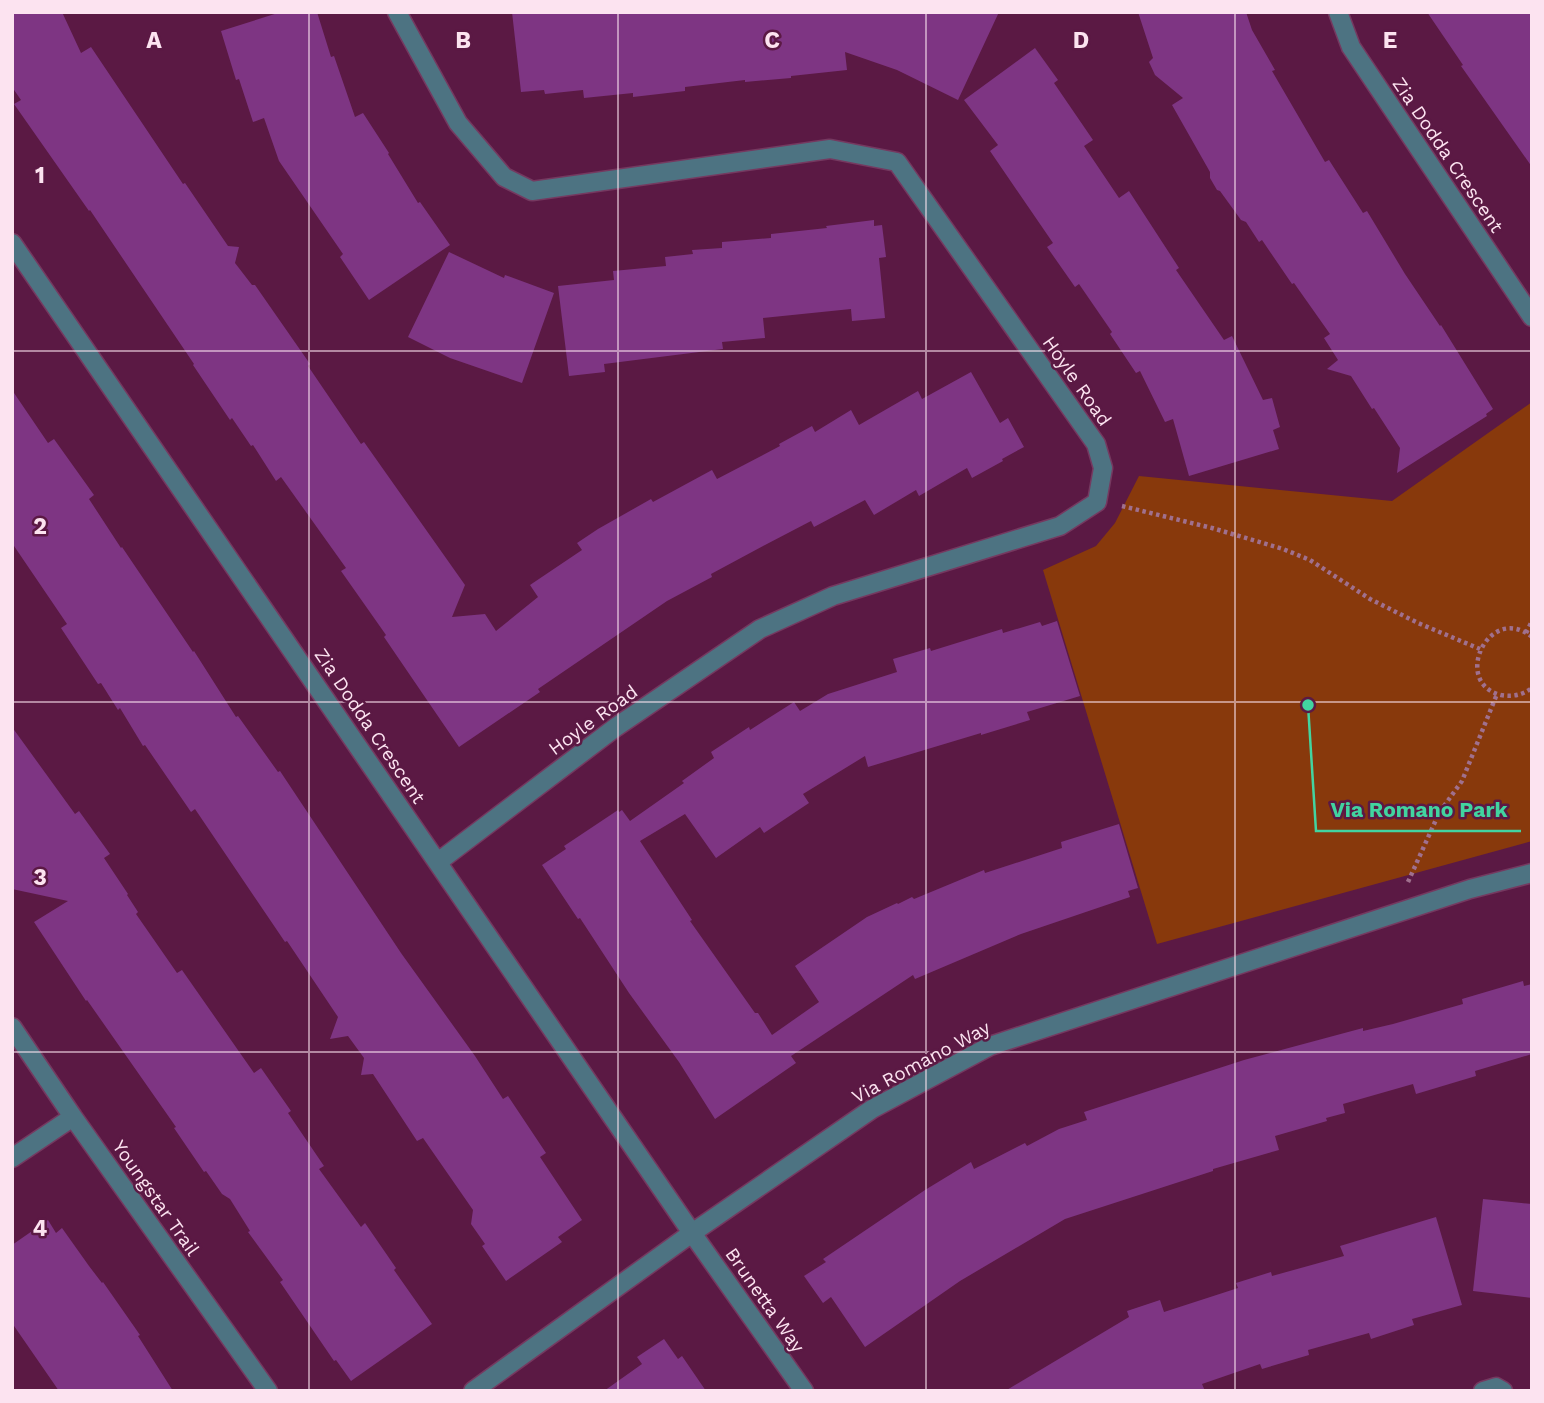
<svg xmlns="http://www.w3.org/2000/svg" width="1544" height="1403" font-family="'Work Sans',sans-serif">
<rect width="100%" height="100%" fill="#5b1944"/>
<!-- green -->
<path fill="#88390c" d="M1532 402V841L1157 944 1043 570 1096 546 1115 523 1139 476 1392 501Z"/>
<!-- building -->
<path fill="#7e3583" d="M12 12H62L81 53 91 47 183 184 185 183 228 246 239 247 235 263 252 285H255L310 364 308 366 361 444 364 442 465 585 452 617 485 614 496 631 538 597 530 585 582 550 577 543 598 529 651 499 653 502 712 470 717 479 780 446 779 444 812 426 815 432 851 410 859 425 918 391 922 399 971 372 1000 423 1008 418 1024 447 1002 459 1003 461 972 478 967 468 919 496 916 490 874 515 865 500 814 527 811 521 765 545 711 574 712 577 667 601 538 689 540 692 459 747 384 637 386 635 341 571 346 568 281 477 276 481 253 445 251 446 232 418 230 420 193 365 194 364 90 210 89 211 14 104 21 100 12 87Z
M281 12H317L331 57 334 56 355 117 363 113 389 153 388 154 418 203 420 202 450 245 369 300 340 257 343 254 279 161 264 118 253 122 239 79 236 80 221 31Z
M512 12H999L958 100 897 70 845 52 847 70 791 76V78L745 82V80L685 87V91L633 97V93L584 98 583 90 545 94 544 90 521 92Z
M1138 12H1246L1252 30 1275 70 1272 71 1325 162 1329 160 1363 213 1367 211 1405 274 1440 326 1441 325 1493 409 1486 414 1487 416 1397 473 1400 448 1374 408 1372 409 1351 376 1327 369 1338 360 1324 338 1330 334 1294 283 1292 284 1262 240 1259 242 1246 222 1241 220 1220 191 1217 190 1210 178V172L1172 105 1183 98 1155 75 1149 62 1153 58Z
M1427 12H1532V167L1461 66 1463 65Z
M1035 48 1058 80 1054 83 1093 140 1084 146 1119 198 1129 191 1179 268 1176 270 1224 340 1232 336 1263 400 1272 398 1280 427 1273 430 1279 449 1189 476 1173 419 1165 422 1140 371 1136 373 1110 334 1112 332 1079 284 1075 287 1047 247 1053 243 990 151 998 145 964 100Z
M874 220V226L882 225 886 257 879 258 885 318 852 321 851 309 763 318 765 338 722 342 723 349 604 364 605 372 569 376 558 286 614 280 613 271 666 266 665 257 693 254 692 250 722 248V242L771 238V234L827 228 826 226Z
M449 252 504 278 505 275 554 293 522 383 450 358 408 337Z
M12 390 48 443 54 439 94 495 89 499 121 548 122 547 193 652 194 651 236 717 238 716 278 772 280 771 401 953 475 1056 503 1099 508 1096 546 1153 540 1157 582 1220 558 1237 562 1242 506 1281 482 1246 485 1244 471 1224 473 1210 423 1138 417 1141 373 1074 361 1075 364 1058 348 1036 330 1039 338 1017 287 941 285 942 195 809 191 812 145 745 143 746 120 708 118 710 101 683 98 684 61 628 67 624 12 543Z
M1057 621 1080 696 1027 712 1030 720 981 735V733L868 767 865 756 803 794 809 803 764 833 760 827 716 858 685 814 640 841 692 920 690 921 755 1013H758L772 1035 819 1002 795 966 867 917 897 903 898 904 912 897 914 899 984 870 985 873 1062 848 1061 842 1119 824 1138 888 1128 891 1130 897 1021 934 915 979 913 975 791 1056 796 1063 715 1119 679 1062 629 993 580 918 578 919 542 865 566 849 564 846 618 810 619 812 622 810 630 821 684 783 682 781 714 758 711 752 749 727 750 730 794 702 800 711 828 694 897 672 893 659 930 648 931 651 1002 629 1003 633 1040 622 1042 626Z
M12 727 75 814 79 811 110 854 104 858 128 894 127 895 138 912 136 914 177 973 182 970 254 1073 261 1068 291 1111 288 1113 324 1166 319 1169 361 1227 365 1223 396 1268 394 1270 432 1324 351 1381 336 1360 334 1361 280 1282 283 1280 248 1232 250 1231 230 1199 222 1194 206 1171 204 1172 174 1128 176 1127 87 1000 86 1001 34 922 68 901 12 889Z
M1523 981 1524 986 1532 984V1054L1475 1071 1476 1076 1416 1094 1413 1084 1343 1104 1345 1113 1326 1118 1327 1121 1275 1136 1279 1150 1213 1169V1171L1065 1219 960 1281 865 1347 831 1297 823 1303 804 1276 826 1262 823 1259 925 1190 971 1162 974 1169 1025 1143 1027 1146 1059 1129 1087 1120 1084 1112 1244 1060 1363 1028V1031L1393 1024 1463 1004 1462 999Z
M1483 1199 1532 1204V1298L1473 1291Z
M1436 1217 1462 1305 1412 1319 1414 1325 1371 1339 1369 1333 1308 1350 1309 1355 1262 1369 1260 1364 1202 1384 1205 1391H1005L1129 1317 1127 1311 1160 1300 1164 1312 1238 1288 1236 1283 1271 1272 1272 1276 1344 1256 1340 1246Z
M48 1220 56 1233 62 1228 89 1266 102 1283 103 1282 140 1335 138 1336 173 1391H59L12 1323V1245Z
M664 1339 678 1359 682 1356 706 1391H604L642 1364 637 1357Z"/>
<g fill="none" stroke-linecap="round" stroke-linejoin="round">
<!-- minor casing -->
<g stroke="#753960" stroke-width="21">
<path id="minor" d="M397 12 458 123 504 177 532 191 830 149 897 162 1096 444 1103 468 1097 502 1060 526 833 596 760 629 616 727 438 862
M1338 12 1351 47 1532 317
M12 243 692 1233 804 1391
M12 1027 73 1117 268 1391
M12 1158 73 1117
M473 1391 692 1233 872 1109 990 1046 1470 889 1532 873
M1483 1391 1496 1387 1503 1391"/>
</g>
<!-- path -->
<path stroke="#a0708e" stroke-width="4.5" stroke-dasharray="3.5 3.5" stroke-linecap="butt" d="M1122 506 1212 528 1283 549 1310 560 1370 599 1418 623 1480 649
M1526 633 1532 621
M1532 637C1489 602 1451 683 1501 695 1513 697 1522 695 1532 688
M1408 882 1439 813 1462 781 1497 694"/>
<!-- minor -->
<use href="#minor" stroke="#4d7382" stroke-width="18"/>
</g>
<!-- grid -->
<path fill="none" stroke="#fce3f0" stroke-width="2" stroke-opacity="0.55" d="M309 12V1391M618 12V1391M926 12V1391M1235 12V1391M12 351H1532M12 702H1532M12 1052H1532"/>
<g text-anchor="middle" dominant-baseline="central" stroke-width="5" stroke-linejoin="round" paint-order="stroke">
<!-- street labels -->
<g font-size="19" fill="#fce3f0" stroke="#5b1944">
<text transform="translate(1448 155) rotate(56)">Zia Dodda Crescent</text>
<text transform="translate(1077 381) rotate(55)">Hoyle Road</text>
<text transform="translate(593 720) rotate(-36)">Hoyle Road</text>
<text transform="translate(370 726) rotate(56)">Zia Dodda Crescent</text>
<text transform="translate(921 1062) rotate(-28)">Via Romano Way</text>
<text transform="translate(156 1198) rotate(55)">Youngstar Trail</text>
<text transform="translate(765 1300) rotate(55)">Brunetta Way</text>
</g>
</g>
<g font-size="23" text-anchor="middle" font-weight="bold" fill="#fce3f0" stroke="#5b1944" stroke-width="5" stroke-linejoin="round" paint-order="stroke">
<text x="154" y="48">A</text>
<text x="463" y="48">B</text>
<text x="772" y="48">C</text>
<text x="1081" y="48">D</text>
<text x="1390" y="48">E</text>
<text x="40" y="183">1</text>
<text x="40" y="534">2</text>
<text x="40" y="885">3</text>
<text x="40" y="1236">4</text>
</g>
<!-- callouts -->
<path fill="none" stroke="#42d4a0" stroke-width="2.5" d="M1308 705L1316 831H1521"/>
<circle fill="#42d4a0" stroke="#5b1944" stroke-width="2.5" cx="1308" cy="705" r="7"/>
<g font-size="21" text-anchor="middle" font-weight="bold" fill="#42d4a0" stroke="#5b1944" stroke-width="5" stroke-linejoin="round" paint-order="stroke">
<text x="1419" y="817">Via Romano Park</text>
</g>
<!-- border -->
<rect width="1544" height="1403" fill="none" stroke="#fce3f0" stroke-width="28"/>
</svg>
